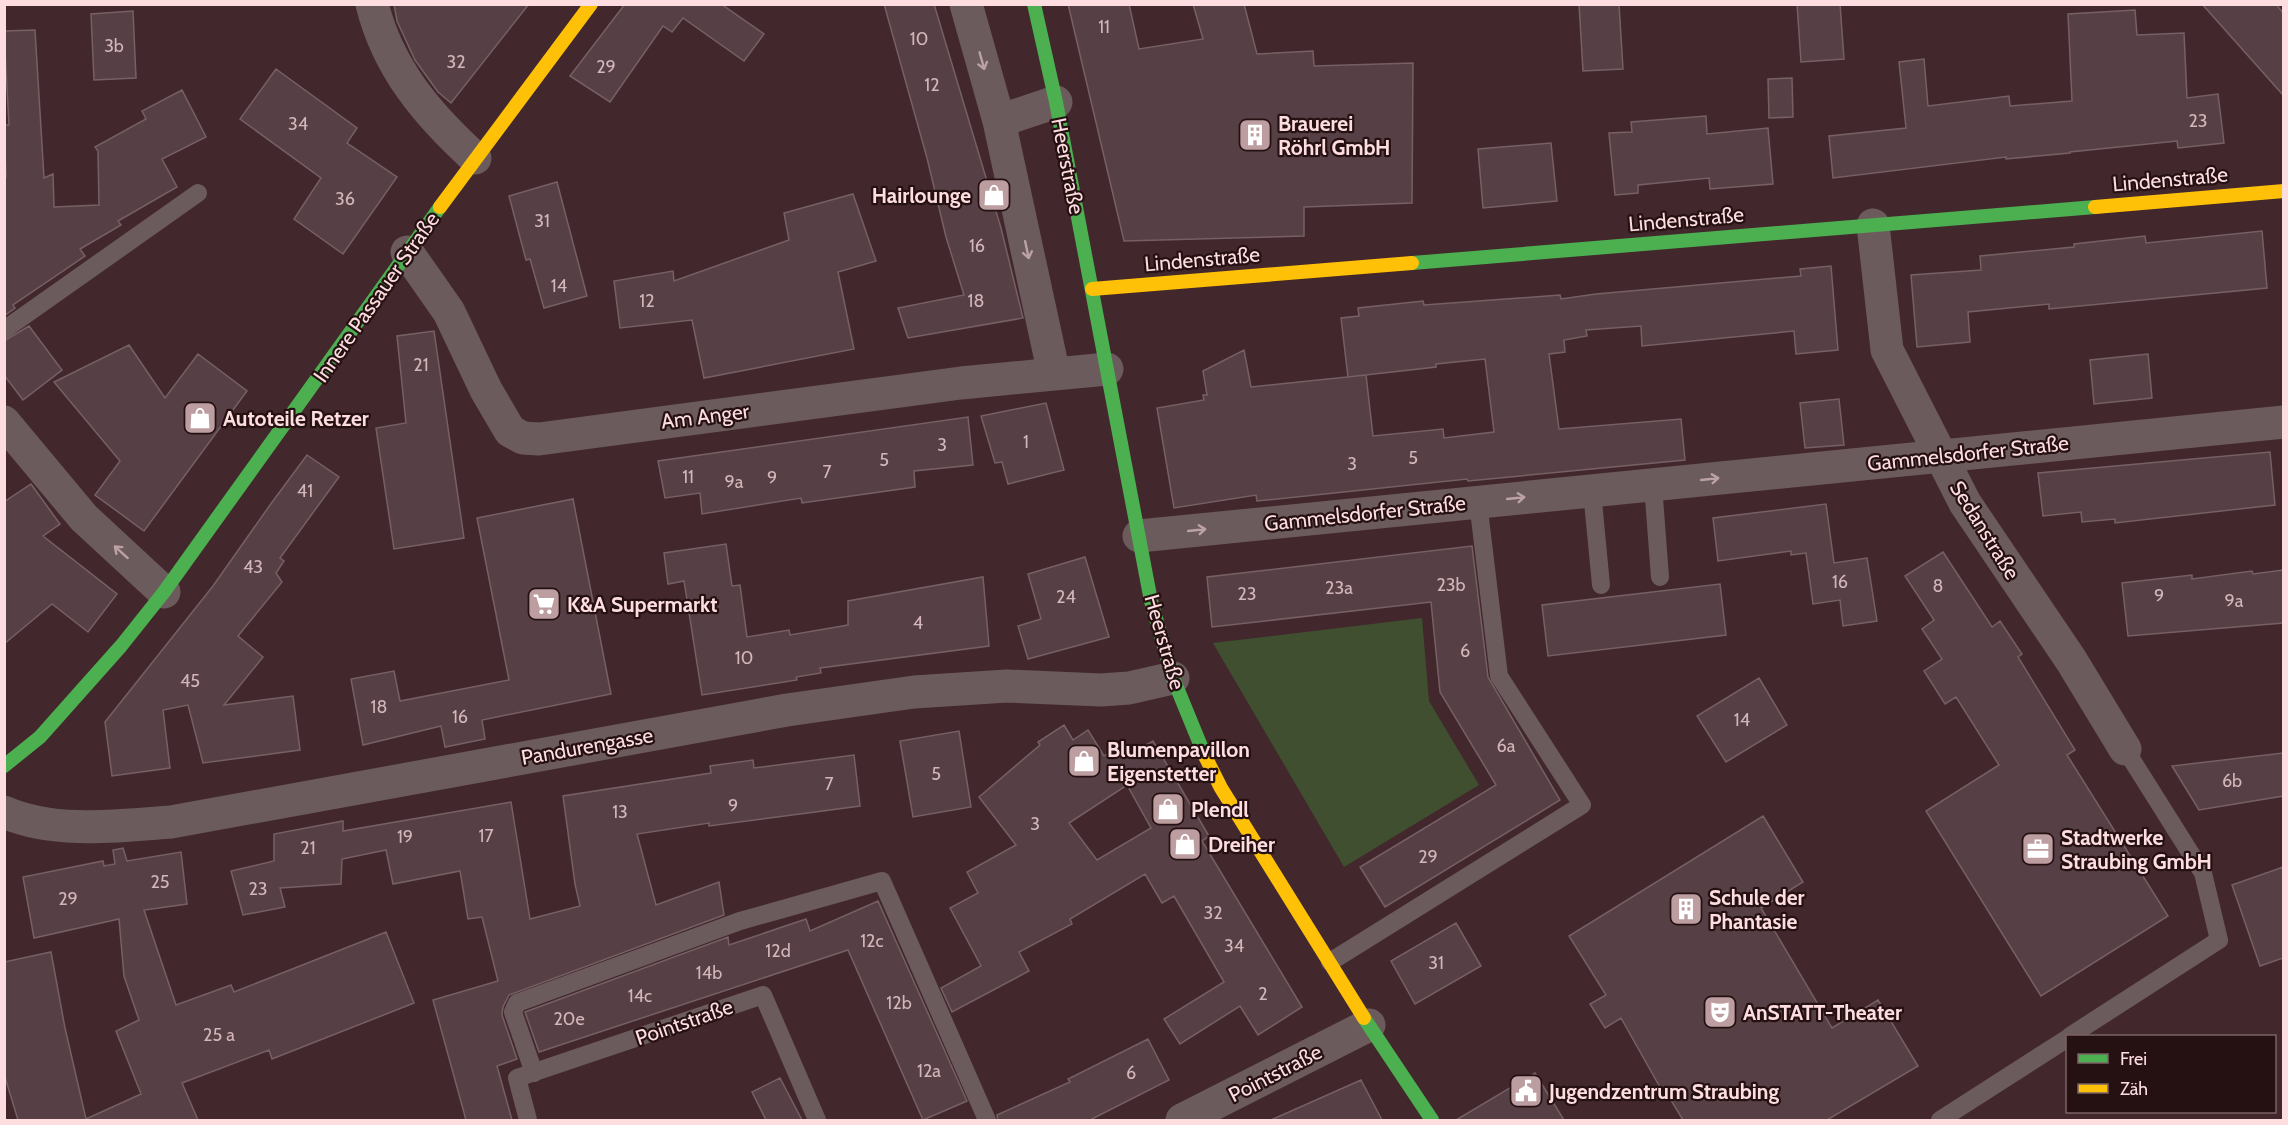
<svg xmlns="http://www.w3.org/2000/svg" width="2288" height="1125" font-family="Cabin,sans-serif">
<rect width="100%" height="100%" fill="#42282c"/>
<!-- green -->
<path fill="#3f4f30" d="M1422 618 1429 701 1479 785 1344 867 1213 643Z"/>
<!-- building -->
<path fill="#564046" stroke="#766066" stroke-width="1.5" fill-rule="evenodd" d="M394 4H529L451 103 438 92 415 60 397 21Z
M625 4H721L764 34 744 61 683 18 672 32 663 26 610 102 570 76Z
M884 4H934L1001 228 1023 318 908 338 898 308 964 295 946 237 927 158Z
M1068 4H1129L1139 49 1203 39 1193 4H1244L1257 54 1313 51 1314 66 1413 63 1412 203 1304 207V236L1124 241Z
M1579 4H1619L1623 69 1583 71Z
M1797 4H1840L1844 59 1801 62Z
M2202 4H2276L2283 13V95Z
M2135 10 2137 35 2184 33 2187 98 2218 94 2224 143 2178 148 2177 141 2070 152V153L2006 159V157L1833 178 1829 136 1906 128 1899 62 1924 59 1928 106 2009 96 2010 106 2072 101 2068 14Z
M133 11 136 78 94 80 91 14Z
M35 30 44 178 53 174 54 207 99 205 98 151 95 147 146 119 142 111 182 90 206 137 162 159 177 187 118 221 121 225 80 249 85 256 13 305 15 308 4 316V177H6L4 125H9L4 31Z
M276 69 357 128 347 143 397 177 343 254 294 219 321 178 240 119Z
M1792 78 1793 117 1769 118 1768 79Z
M1706 116 1707 134 1768 128 1773 184 1710 189 1709 178 1638 185V193L1615 195 1609 133 1632 132 1631 122Z
M1551 143 1557 201 1483 208 1478 149Z
M557 182 587 296 544 308 530 259 526 260 509 196Z
M853 194 876 261 838 272 854 349 704 378 692 320 620 328 614 281 673 271 674 281 789 240 784 213Z
M2262 231 2267 288 2049 309V304L1968 312 1970 342 1917 347 1911 275 1981 270 1980 256 2074 247V244L2145 236 2146 243Z
M1831 266 1838 350 1796 354 1794 331 1642 346 1641 326 1586 330 1587 336 1564 340 1565 352 1549 354 1559 429 1681 419 1685 460 1468 481 1467 479 1257 501 1256 495 1174 508 1157 408 1204 400 1203 395H1207L1203 371 1244 350 1251 387 1366 375 1373 436 1443 429 1444 438 1494 432 1485 359 1436 364V367L1348 377 1341 318 1359 316 1358 308 1423 301 1424 305 1560 295 1561 299 1596 294 1801 276 1800 269Z
M29 326 62 370 23 400 4 375V341Z
M434 331 464 538 394 549 376 428 406 423 397 336Z
M129 345 165 398 198 354 247 391 144 531 95 495 120 461 54 382Z
M2148 354 2152 398 2094 404 2090 360Z
M1839 399 1844 445 1805 448 1800 403Z
M1046 403 1064 470 1008 484 1002 462 995 463 981 416Z
M968 417 973 465 914 471 915 487 802 503 801 498 702 514 700 493 665 498 658 461Z
M2270 452 2275 505 2115 523V519L2082 522 2081 512 2043 516 2038 473Z
M307 455 339 477 280 558 284 561 276 573 282 582 238 636 263 657 224 705 293 696 300 750 203 763 188 705 163 710 170 768 112 776 105 722 213 586 270 505Z
M31 484 60 524 43 536 117 594 88 632 52 604 4 644V502Z
M573 499 611 694 482 720 485 739 445 747 441 726 363 745 351 679 394 671 400 701 509 680 477 518Z
M1826 504 1834 563 1867 558 1877 621 1843 626 1840 600 1813 604 1806 553 1791 555V551L1718 561 1713 518Z
M726 544 732 586 740 585 747 637 789 630 790 635 848 625V601L983 577 989 646 820 668 821 673 796 677 797 680 702 695 684 581 668 584 664 553Z
M1472 546 1488 677 1560 800 1385 907 1360 867 1496 785 1440 692 1431 602 1212 627 1207 577Z
M1943 552 1992 627 2000 621 2022 654 2018 657 2075 750 2067 755 2168 916 2041 996 1926 811 1999 765 1956 697 1945 704 1924 671 1942 659 1922 629 1934 620 1905 576Z
M1085 557 1109 637 1028 659 1018 626 1041 619 1028 574Z
M2283 570V623L2128 636 2122 583 2192 575V579L2252 571 2253 574Z
M1720 584 1726 635 1548 656 1542 605Z
M1759 678 1787 725 1726 762 1697 716Z
M1064 725 1073 740 1088 730 1104 756 1117 748 1123 758 1153 741 1209 836 1202 841 1302 1007 1258 1035 1240 1006 1180 1044 1164 1019 1224 982 1174 896 1162 903 1145 874 1070 919 1072 924 1019 952 1029 971 952 1012 941 988 981 966 950 908 978 893 967 872 1016 845 979 797 1040 745 1038 742ZM1127 785 1151 828 1097 860 1069 823Z
M959 731 971 807 913 817 900 741Z
M2283 753V796L2199 810 2172 766Z
M854 755 860 806 709 826V823L637 834 656 905 719 882 724 915 509 995 503 1007 502 1015 517 1059 497 1066 512 1120H466L433 1000 498 981 482 917 468 919 460 871 393 884 386 850 342 859 341 884 280 888 285 907 243 915 231 871 274 861V834L343 821V831L511 802 530 919 580 906 575 884 563 796 711 773 710 766 753 760 754 768Z
M1763 816 1803 882 1761 908 1832 1028 1878 1000 1918 1066 1827 1120H1683L1663 1087 1661 1089 1621 1018 1605 1028 1590 1004 1606 995 1569 936Z
M123 848 127 861 181 852 187 904 144 910 176 1005 231 985 234 992 386 932 414 1003 272 1059 269 1050 182 1083 198 1120H18L4 1074V962L51 952 65 1028 86 1119 141 1094 116 1031 139 1020 124 976 119 919 34 938 23 877 103 861 104 866 115 864 113 850Z
M2283 867V958L2260 966 2232 885Z
M878 901 967 1101 923 1120 848 950 539 1052 525 1012 728 937 729 945 806 919 810 931Z
M1456 923 1481 966 1415 1004 1391 961Z
M1148 1039 1169 1080 1090 1120H998L997 1115 1070 1082 1068 1079Z
M1535 1073 1564 1120H1456Z
M780 1078 802 1120H766L752 1092Z
M1361 1080 1382 1120H1271Z"/>
<g fill="none" stroke-linecap="round" stroke-linejoin="round">
<!-- lane -->
<path stroke="#6c5b5c" stroke-width="18" d="M4 330 198 193
M1653 485 1660 577
M1592 491 1601 585
M1330 962 1582 805 1499 676 1478 502
M2070 1036 2219 940 2203 873 2125 749
M534 1073 513 1012 517 1003 740 921 882 881 987 1120
M528 1120 517 1078 763 995 817 1120
M1940 1120 2068 1038"/>
<!-- street -->
<path stroke="#6c5b5c" stroke-width="33" d="M372 4C388 69 428 115 475 158
M966 4 999 121 1054 374
M999 121 1056 102
M1873 225 1887 350 1965 503 2071 660 2125 749
M407 252 449 312 486 390 510 431 523 438 539 439 961 383 1107 369
M4 422 84 518 164 592
M1139 536 2284 422
M4 812C54 834 118 826 171 822L787 710 914 692 1007 686 1101 690 1129 688 1173 678
M1182 1120 1369 1025"/>
<!-- fast -->
<path stroke="#4caf50" stroke-width="14" d="M1034 4 1056 102 1151 601 1173 678 1205 756
M1412 263 2095 207
M4 766 40 737 121 646 164 592 440 207
M1364 1018 1432 1120"/>
<!-- slow -->
<path stroke="#ffc107" stroke-width="14" d="M440 207 591 4
M2095 207 2284 191
M1092 289 1412 263
M1205 756 1221 788 1364 1018"/>
</g>
<!-- one-way arrows -->
<defs><path id="oneway-shaft" d="M-6 0H5M1.5-3L5.5 0L1.5 3" fill="none" stroke-width="1.6" stroke-linecap="round" stroke-linejoin="round" transform="scale(1.5)"/></defs>
<g stroke="#bca2a4">
<use href="#oneway-shaft" transform="translate(982 61) rotate(74)"/>
<use href="#oneway-shaft" transform="translate(1027 250) rotate(78)"/>
<use href="#oneway-shaft" transform="translate(1710 479) rotate(-6)"/>
<use href="#oneway-shaft" transform="translate(1516 498) rotate(-6)"/>
<use href="#oneway-shaft" transform="translate(1197 530) rotate(-6)"/>
<use href="#oneway-shaft" transform="translate(121 552) rotate(-138)"/>
</g>
<!-- icons -->
<defs>
<g id="building-square" transform="scale(1.725)"><rect x="-9" y="-9" width="18" height="18" rx="4" fill="#bc9ea0" stroke="#251012"/><path d="M-4-6H4V6H1V3H-1V6H-4ZM-2.5-4.3h1.7v1.8h-1.7ZM.8-4.3h1.7v1.8H.8ZM-2.5-1h1.7V.8h-1.7ZM.8-1h1.7V.8H.8Z" fill="#fff"/></g>
<g id="shop-square" transform="scale(1.725)"><rect x="-9" y="-9" width="18" height="18" rx="4" fill="#bc9ea0" stroke="#251012"/><path d="M-5-2.5h2.3a2.7 3.5 0 0 1 5.4 0H5L5.5 6h-11ZM-1.5-2.5h3a1.5 2.3 0 0 0-3 0Z" fill="#fff"/></g>
<g id="supermarket-square" transform="scale(1.725)"><rect x="-9" y="-9" width="18" height="18" rx="4" fill="#bc9ea0" stroke="#251012"/><path d="M-6-5.5h2.5l.6 2H6L4.5 2H-2.5L-4.4-4H-6ZM-1.5 3.2a1.3 1.3 0 1 0 .1 0ZM3 3.2a1.3 1.3 0 1 0 .1 0Z" fill="#fff"/></g>
<g id="office-square" transform="scale(1.725)"><rect x="-9" y="-9" width="18" height="18" rx="4" fill="#bc9ea0" stroke="#251012"/><path d="M-6-3h4V-5.5h4V-3h4V5H-6ZM-1-4.5V-3h2v-1.5ZM-6 0V1H6V0Z" fill="#fff"/></g>
<g id="theatre-square" transform="scale(1.725)"><rect x="-9" y="-9" width="18" height="18" rx="4" fill="#bc9ea0" stroke="#251012"/><path d="M-5-5.5Q0-4 5-5.5V0Q5 5 0 6Q-5 5-5 0ZM-3.3-2.5H-1v1.5H-3.3ZM1-2.5H3.3v1.5H1ZM-2.8 1Q0 5.5 2.8 1Z" fill="#fff"/></g>
<g id="civic-square" transform="scale(1.725)"><rect x="-9" y="-9" width="18" height="18" rx="4" fill="#bc9ea0" stroke="#251012"/><path d="M-.6-6.5H3V-4.5H.6V-3L4-1V1h2V6H-6V1h2V-1L-.6-3ZM-1.2 2.5V6h2.4V2.5Z" fill="#fff"/></g>
</defs>
<g fill-rule="evenodd">
<use href="#building-square" x="1255" y="135"/>
<use href="#shop-square" x="994" y="195"/>
<use href="#shop-square" x="200" y="418"/>
<use href="#supermarket-square" x="544" y="604"/>
<use href="#shop-square" x="1084" y="761"/>
<use href="#shop-square" x="1168" y="809"/>
<use href="#shop-square" x="1185" y="844"/>
<use href="#office-square" x="2038" y="849"/>
<use href="#building-square" x="1686" y="909"/>
<use href="#theatre-square" x="1720" y="1012"/>
<use href="#civic-square" x="1526" y="1091"/>
</g>
<g text-anchor="middle" dominant-baseline="central" stroke-width="4.5" stroke-linejoin="round" paint-order="stroke">
<!-- number labels -->
<g font-size="18" fill="#d3b6b9">
<text x="1104" y="27">11</text>
<text x="919" y="39">10</text>
<text x="114" y="46">3b</text>
<text x="456" y="62">32</text>
<text x="606" y="67">29</text>
<text x="932" y="85">12</text>
<text x="2198" y="121">23</text>
<text x="298" y="124">34</text>
<text x="345" y="199">36</text>
<text x="542" y="221">31</text>
<text x="977" y="246">16</text>
<text x="559" y="286">14</text>
<text x="647" y="301">12</text>
<text x="976" y="301">18</text>
<text x="421" y="365">21</text>
<text x="1026" y="442">1</text>
<text x="942" y="445">3</text>
<text x="1413" y="458">5</text>
<text x="884" y="460">5</text>
<text x="1352" y="464">3</text>
<text x="827" y="472">7</text>
<text x="688" y="477">11</text>
<text x="772" y="478">9</text>
<text x="734" y="482">9a</text>
<text x="305" y="491">41</text>
<text x="253" y="567">43</text>
<text x="1840" y="582">16</text>
<text x="1451" y="585">23b</text>
<text x="1938" y="586">8</text>
<text x="1339" y="588">23a</text>
<text x="1247" y="594">23</text>
<text x="2159" y="596">9</text>
<text x="1066" y="597">24</text>
<text x="2234" y="601">9a</text>
<text x="918" y="623">4</text>
<text x="1465" y="651">6</text>
<text x="744" y="658">10</text>
<text x="190" y="681">45</text>
<text x="379" y="707">18</text>
<text x="460" y="717">16</text>
<text x="1742" y="720">14</text>
<text x="1506" y="746">6a</text>
<text x="936" y="774">5</text>
<text x="2232" y="781">6b</text>
<text x="829" y="784">7</text>
<text x="733" y="806">9</text>
<text x="620" y="812">13</text>
<text x="1035" y="824">3</text>
<text x="486" y="836">17</text>
<text x="405" y="837">19</text>
<text x="308" y="848">21</text>
<text x="1428" y="857">29</text>
<text x="160" y="882">25</text>
<text x="258" y="889">23</text>
<text x="68" y="899">29</text>
<text x="1213" y="913">32</text>
<text x="872" y="941">12c</text>
<text x="1234" y="946">34</text>
<text x="778" y="951">12d</text>
<text x="1436" y="963">31</text>
<text x="709" y="973">14b</text>
<text x="1263" y="994">2</text>
<text x="640" y="996">14c</text>
<text x="899" y="1003">12b</text>
<text x="569" y="1019">20e</text>
<text x="219" y="1035">25 a</text>
<text x="929" y="1071">12a</text>
<text x="1131" y="1073">6</text>
</g>
<!-- poi labels -->
<g font-size="21" font-weight="bold" fill="#fddddf" stroke="#251012" text-anchor="start">
<text x="1278" y="123">Brauerei<tspan x="1278" dy="24">Röhrl GmbH</tspan></text>
<text x="971" y="195" text-anchor="end">Hairlounge</text>
<text x="223" y="418">Autoteile Retzer</text>
<text x="567" y="604">K&amp;A Supermarkt</text>
<text x="1107" y="749">Blumenpavillon<tspan x="1107" dy="24">Eigenstetter</tspan></text>
<text x="1191" y="809">Plendl</text>
<text x="2061" y="837">Stadtwerke<tspan x="2061" dy="24">Straubing GmbH</tspan></text>
<text x="1208" y="844">Dreiher</text>
<text x="1709" y="897">Schule der<tspan x="1709" dy="24">Phantasie</tspan></text>
<text x="1743" y="1012">AnSTATT-Theater</text>
<text x="1549" y="1091">Jugendzentrum Straubing</text>
</g>
<!-- street labels -->
<g font-size="21" fill="#fddddf" stroke="#251012">
<text transform="translate(1068 166) rotate(79)">Heerstraße</text>
<text transform="translate(2170 179) rotate(-5)">Lindenstraße</text>
<text transform="translate(1686 219) rotate(-5)">Lindenstraße</text>
<text transform="translate(1202 259) rotate(-5)">Lindenstraße</text>
<text transform="translate(376 297) rotate(-55)">Innere Passauer Straße</text>
<text transform="translate(705 416) rotate(-7)">Am Anger</text>
<text transform="translate(1968 453) rotate(-6)">Gammelsdorfer Straße</text>
<text transform="translate(1365 513) rotate(-6)">Gammelsdorfer Straße</text>
<text transform="translate(1985 530) rotate(58)">Sedanstraße</text>
<text transform="translate(1165 642) rotate(74)">Heerstraße</text>
<text transform="translate(587 746) rotate(-10)">Pandurengasse</text>
<text transform="translate(684 1022) rotate(-19)">Pointstraße</text>
<text transform="translate(1275 1073) rotate(-27)">Pointstraße</text>
</g>
</g>
<!-- border -->
<rect width="2288" height="1125" fill="none" stroke="#fddddf" stroke-width="12"/>
<!-- legend -->
<rect x="2066" y="1035" width="210" height="78" fill="#251012" stroke="#7b6264" stroke-width="1.5"/>
<rect x="2078" y="1054" width="30" height="9" fill="#4caf50" stroke="#7b6264" stroke-width="1.5"/>
<text x="2120" y="1065" font-size="18" fill="#fddddf">Frei</text>
<rect x="2078" y="1084" width="30" height="9" fill="#ffc107" stroke="#7b6264" stroke-width="1.5"/>
<text x="2120" y="1095" font-size="18" fill="#fddddf">Zäh</text>
</svg>
